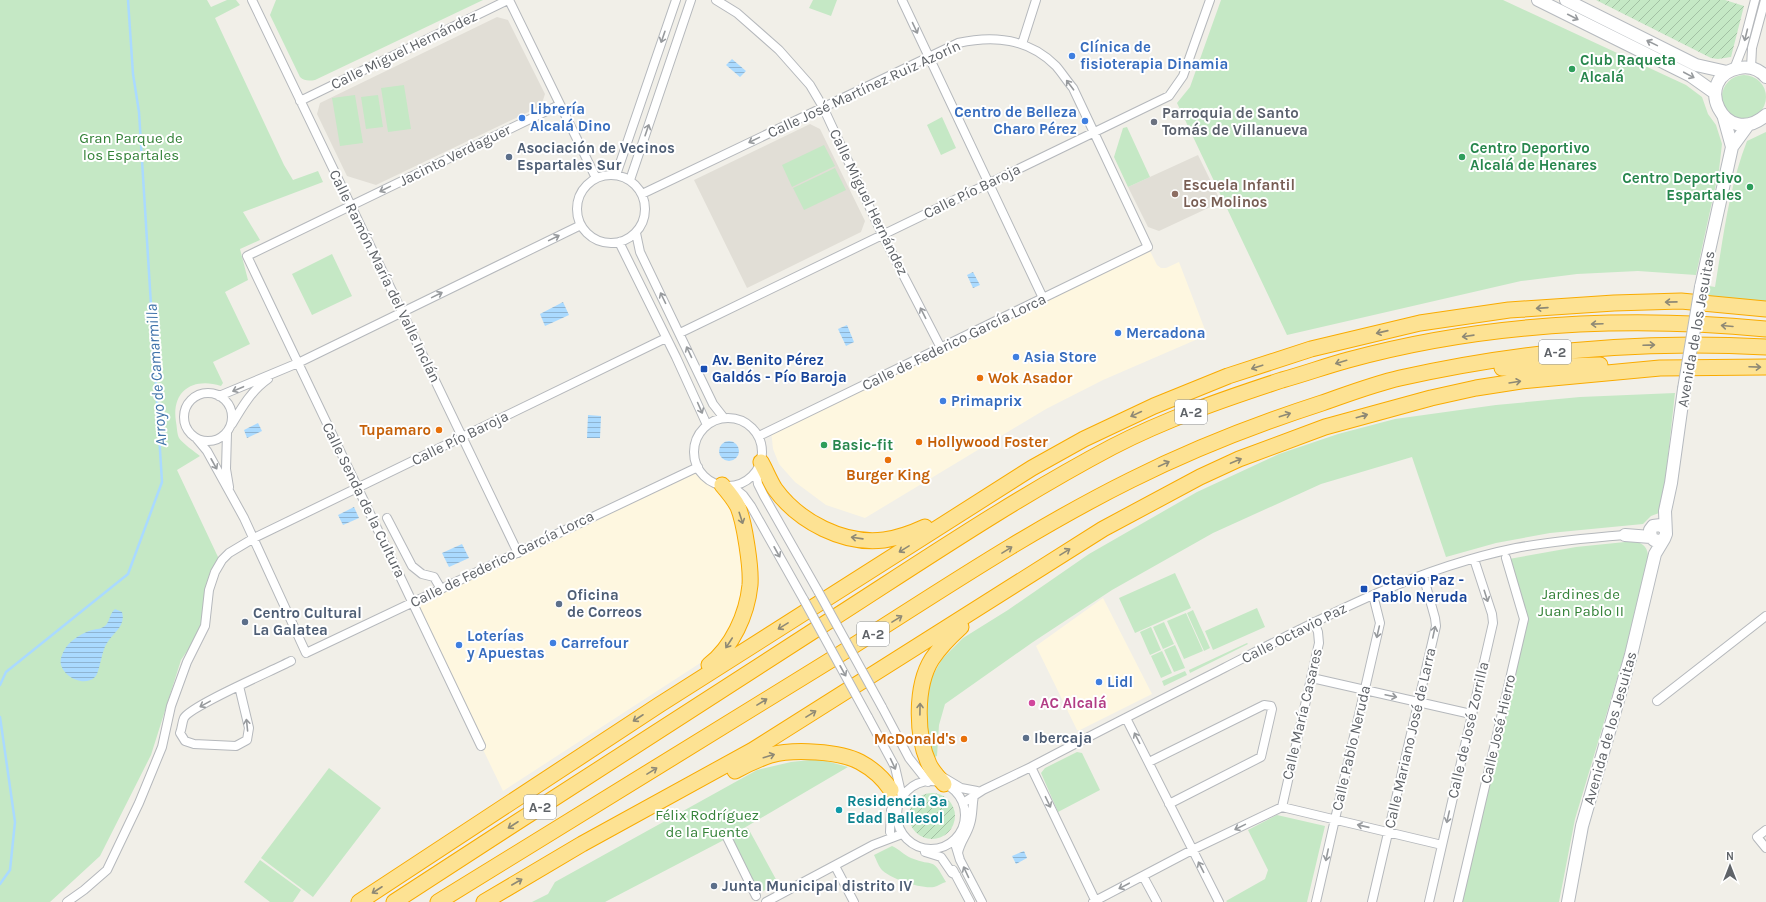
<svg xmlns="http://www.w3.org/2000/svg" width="1766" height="902" font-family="Karla,sans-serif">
<defs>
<pattern id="garden-furrows" width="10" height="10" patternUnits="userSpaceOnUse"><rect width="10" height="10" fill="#c5e8c5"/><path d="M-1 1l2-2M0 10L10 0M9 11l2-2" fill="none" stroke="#a3c0a4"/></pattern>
<pattern id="water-rules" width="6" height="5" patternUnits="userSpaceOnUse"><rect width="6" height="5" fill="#aadaff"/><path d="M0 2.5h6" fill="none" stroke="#8eb4d2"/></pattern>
</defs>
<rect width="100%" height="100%" fill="#f1efe8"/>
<!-- commercial -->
<path fill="#fef7e0" d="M1148 247 1157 265 1161 268H1166L1179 262 1207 335 1103 380 1046 409 865 518 826 505 795 482 779 464 773 449 771 430Z
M698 467 706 477 722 485 733 509 741 550V597L729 632 708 658 503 791 412 602Z
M1103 598 1152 694 1080 730H1077L1036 646Z"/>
<!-- education -->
<path fill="#e1ded6" d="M497 17 508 20 545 94 541 106 376 185 347 176 317 114 320 103Z
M810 124 820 129 865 221 861 232 747 288 694 180Z
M1198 155 1221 202 1159 231 1148 227 1128 187Z"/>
<!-- green -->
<path fill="#c5e8c5" d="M0 0H207L211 7 227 0H236L240 5 215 18 284 165 293 180 318 171 323 182 243 212 260 240 240 249 248 280 225 292 250 344 213 362 223 383 221 386C193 377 171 391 176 422 177 427 177 434 179 438 182 443 195 452 200 456L177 470 218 557V563L200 632 181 660 151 755 100 856 50 902H0Z
M276 0H483L315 80C309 81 304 81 300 77L270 15Z
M813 0H837L831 16 809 8Z
M1221 0H1503L1686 85 1702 97 1708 114 1716 125 1722 144 1719 170 1696 275 1638 271 1577 274 1521 281 1287 335 1177 103 1190 87Z
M1722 97a22 22 0 1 1 44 0a22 22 0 1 1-44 0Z
M404 85 411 129 388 132 381 88Z
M355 95 363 143 340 146 332 98Z
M378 95 383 127 366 129 361 97Z
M942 117 956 148 941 155 927 125Z
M1127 127 1150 177 1128 187 1114 157 1123 128Z
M1766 132V303L1707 296 1709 286 1715 287C1723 239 1729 187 1747 141Z
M824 145 835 166 792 187 782 165Z
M835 168 846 190 804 210 793 188Z
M332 254 352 296 312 315 292 274Z
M1675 393 1665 483 1659 513 1651 516 1643 524 1550 533 1496 543 1446 557 1412 457 1321 484 1213 533 1112 590 1033 642 945 704 939 725 937 756 930 759 924 720 928 684 942 659 963 638 1008 610 1089 554 1197 492 1279 454 1338 434 1395 419 1496 405 1580 397Z
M1635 541C1644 544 1648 548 1648 557L1625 652 1575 819 1559 902H1462L1528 618 1509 559 1576 547Z
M1175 573 1191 608 1135 633 1119 598Z
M1257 608 1265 627 1213 650 1205 631Z
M1193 610 1210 648 1204 651 1187 613Z
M1186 613 1203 651 1184 659 1167 621Z
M1164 622 1174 644 1163 649 1153 627Z
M1151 627 1161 650 1150 655 1140 632Z
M1247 643 1248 644 1190 673 1189 670Z
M1175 645 1185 668 1174 672 1164 650Z
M1162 651 1172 673 1161 678 1151 656Z
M1185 671 1187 675 1164 686 1162 681Z
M1077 752 1082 753 1100 790 1058 812 1041 773 1045 768Z
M819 759 848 767 722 841 605 902H532L548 894 555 882 757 770 791 762Z
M329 768 381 808 313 897 261 858Z
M1277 815 1325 826 1307 902H1227L1226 901 1265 879 1268 870 1248 830Z
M748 828 778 883 758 894 730 838Z
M892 846C899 849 904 855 911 858 935 868 931 855 946 882 942 883 938 886 934 887 921 889 890 879 881 869 878 865 876 859 874 855Z
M260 860 301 890 293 902H270L244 882Z"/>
<!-- garden -->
<path fill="url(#garden-furrows)" d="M1596 0H1725L1744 6 1731 57 1718 59 1711 58Z
M909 816a23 23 0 1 1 46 0a23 23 0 1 1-46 0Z"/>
<!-- water -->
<path fill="url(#water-rules)" d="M732 59 746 71 740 77 726 65Z
M973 272 980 285 973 288 967 275Z
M563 302 569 315 545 326 540 314Z
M847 325 854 342 846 346 838 329Z
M588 415 601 416 600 438H587Z
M258 423 262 431 247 438 244 430Z
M719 451a10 10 0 1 1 20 0a10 10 0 1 1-20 0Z
M354 507 359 518 343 525 338 515Z
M462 544 469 558 449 567 442 553Z
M115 609 122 612C126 626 114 632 107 643 101 652 100 672 95 677 83 689 57 674 61 658 65 643 79 634 92 630 97 629 102 629 106 625 110 620 110 613 115 609Z
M1024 851 1027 858 1016 864 1012 856Z"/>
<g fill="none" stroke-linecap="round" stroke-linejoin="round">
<!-- stream -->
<path stroke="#aadaff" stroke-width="2.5" d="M0 685 6 672 128 574 162 482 139 112 133 74 128 0
M0 717 15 822 10 870 0 884"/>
<!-- street casing -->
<g stroke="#b5b8bc" stroke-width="10">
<path id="street" d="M252 0 518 553
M509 0 596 178
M716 0 737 13 779 50 810 85 823 107 882 234 941 348
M902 0 1043 298
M1022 44 1036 0
M1751 68 1752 48 1765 0
M1734 69 1743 46 1755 0
M300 101 508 0
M616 175 676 0
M577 209a34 34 0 1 1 68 0a34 34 0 1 1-68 0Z
M630 180 691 0
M642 194 958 43C994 35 1028 38 1056 66 1062 73 1067 81 1073 88L1148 247 759 436
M636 233 640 252 713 404 724 418
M619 242 676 357 707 425
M680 333 1169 96 1183 76 1210 0
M184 417a24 24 0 1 1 48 0a24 24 0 1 1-48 0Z
M219 396 298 363 581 225
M694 452a34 34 0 1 1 68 0a34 34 0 1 1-68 0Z
M232 424C242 407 252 390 268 379
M227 433 226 469 229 487
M197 439 207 451 244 518 306 653 698 467
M756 472 758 484 764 496 818 591
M732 486 743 495 751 506 804 600
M387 518 412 566 422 574 434 577 441 589
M1312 678 1471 714
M239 686 249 728 247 740 236 746 194 744 185 741 180 733C182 729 182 722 184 718 190 706 274 670 291 661
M1657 701 1766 616
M882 707 909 758 928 782
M868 717 895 767 902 797
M1126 718 1219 902
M481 746 247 256 559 105
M1149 762 1264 705 1271 706 1272 709 1261 757 1169 804
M1031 767 1096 902
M941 776 961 788 977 791
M897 815a34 34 0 1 1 68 0a34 34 0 1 1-68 0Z
M963 803 983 790 1031 767C1095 733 1159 701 1224 668 1318 620 1412 569 1516 548 1552 541 1588 538 1625 535
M1282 807 1319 643 1318 632 1314 622
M1766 830 1757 837 1766 848
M890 832 891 810 895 799
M725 833 756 896
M954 840 960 860 982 902
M925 852 941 857 952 873 956 875
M958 853C960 842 967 835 970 824 973 815 972 805 974 796
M835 866 854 902
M953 870 970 902
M1143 876 1157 902
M67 902 84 890 107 870 139 803 162 747 171 706 187 662 205 626 209 590 215 572 222 560 229 553 254 538 666 338
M766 902 873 845 902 834
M1093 902 1192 850 1282 807 1442 845
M1316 902 1380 623 1373 595
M1372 902 1436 626 1435 618 1423 575
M1429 902 1493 623 1492 614 1474 559
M1458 902 1524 619 1506 558"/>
</g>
<!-- secondary casing -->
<g stroke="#b6babf" stroke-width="14">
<path id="secondary" d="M1538 0 1691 76 1715 93
M1566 0 1696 65 1727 72
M1766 77C1759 69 1749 66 1739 68 1691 77 1724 151 1766 115
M1724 118 1732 147
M1701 287 1732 147 1748 125
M1665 529 1661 525 1653 526 1650 530 1651 537 1654 540 1659 541 1664 539 1666 534 1665 511 1671 483 1684 389
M1625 535 1651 537
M1568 902 1582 826 1631 655 1655 554 1664 539"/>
</g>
<!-- highway casing -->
<g stroke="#f9ab00" stroke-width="17">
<path id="highway" d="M1502 368 1600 365
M761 462C766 471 770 481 775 489 799 522 844 545 884 540 898 538 912 533 925 527
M709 665C732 647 747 615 750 585 751 572 749 559 747 546 745 533 743 519 738 507 734 499 728 492 722 485
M735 771C746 765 759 759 771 755 793 749 840 751 860 762 873 769 883 778 891 790
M944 784C939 778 932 771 929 764 916 736 915 686 932 659 940 647 950 637 961 627
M359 902 659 705 1032 468 1084 439 1154 406 1228 376 1311 349 1420 323 1509 310 1614 303 1681 301 1766 309
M394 902C535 810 677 719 818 628 915 566 1010 501 1112 447 1166 419 1224 399 1282 380 1304 374 1326 366 1348 360 1483 323 1627 316 1766 329
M438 902C570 821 702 740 834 658 931 597 1028 531 1131 480 1193 449 1257 424 1322 403 1348 394 1374 384 1400 378 1520 351 1643 340 1766 347
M484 902 582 844 753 750 1103 529 1200 477 1239 459 1325 427 1431 398 1476 388 1521 381 1660 368 1766 367"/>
</g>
<!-- street -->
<use href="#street" stroke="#fff" stroke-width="8"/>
<!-- secondary -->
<use href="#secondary" stroke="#fff" stroke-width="12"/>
<!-- highway -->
<use href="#highway" stroke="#fde293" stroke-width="15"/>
<!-- street-bridge casing -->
<g stroke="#b5b8bc" stroke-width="10" stroke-linecap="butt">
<path id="street-bridge" d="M818 591 882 707
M804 600 868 717"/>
</g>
<!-- secondary-bridge casing -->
<g stroke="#b6babf" stroke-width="14" stroke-linecap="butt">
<path id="secondary-bridge" d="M1684 389 1701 287"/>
</g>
<!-- street-bridge -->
<use href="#street-bridge" stroke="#fff" stroke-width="8"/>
<!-- secondary-bridge -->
<use href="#secondary-bridge" stroke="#fff" stroke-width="12"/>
</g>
<!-- one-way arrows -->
<defs><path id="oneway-shaft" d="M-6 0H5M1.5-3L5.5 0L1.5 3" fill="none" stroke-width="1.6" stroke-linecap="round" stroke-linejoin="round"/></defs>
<g stroke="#979a9d">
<use href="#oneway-shaft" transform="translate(1573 17) rotate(27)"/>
<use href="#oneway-shaft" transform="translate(915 28) rotate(65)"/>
<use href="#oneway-shaft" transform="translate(1746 35) rotate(104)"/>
<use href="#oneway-shaft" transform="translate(663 37) rotate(109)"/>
<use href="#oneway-shaft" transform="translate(1652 43) rotate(-154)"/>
<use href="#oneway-shaft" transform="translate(1689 75) rotate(28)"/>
<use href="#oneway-shaft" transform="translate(1070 85) rotate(-127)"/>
<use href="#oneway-shaft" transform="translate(647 130) rotate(-71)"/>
<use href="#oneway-shaft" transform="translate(754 140) rotate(154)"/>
<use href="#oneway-shaft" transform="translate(385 189) rotate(154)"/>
<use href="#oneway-shaft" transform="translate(554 238) rotate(-26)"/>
<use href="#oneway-shaft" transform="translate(437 295) rotate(-26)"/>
<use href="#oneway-shaft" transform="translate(663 298) rotate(-116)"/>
<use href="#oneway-shaft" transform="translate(923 313) rotate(-117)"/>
<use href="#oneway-shaft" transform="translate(689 352) rotate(-115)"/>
<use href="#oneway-shaft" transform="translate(238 389) rotate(157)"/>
<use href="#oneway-shaft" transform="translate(700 408) rotate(66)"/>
<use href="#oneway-shaft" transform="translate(214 464) rotate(61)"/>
<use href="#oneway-shaft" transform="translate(777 552) rotate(61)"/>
<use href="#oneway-shaft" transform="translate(1486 596) rotate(72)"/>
<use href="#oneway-shaft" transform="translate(1378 632) rotate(103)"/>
<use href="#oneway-shaft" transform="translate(1434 632) rotate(-78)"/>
<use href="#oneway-shaft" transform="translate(843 671) rotate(61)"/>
<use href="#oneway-shaft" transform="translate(1391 696) rotate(12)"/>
<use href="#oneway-shaft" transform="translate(205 704) rotate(151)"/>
<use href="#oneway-shaft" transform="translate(247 725) rotate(-96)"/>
<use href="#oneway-shaft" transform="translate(1137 738) rotate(-117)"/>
<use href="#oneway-shaft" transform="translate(893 764) rotate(65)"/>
<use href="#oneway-shaft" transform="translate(1048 802) rotate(64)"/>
<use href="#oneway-shaft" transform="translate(1448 817) rotate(103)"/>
<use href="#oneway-shaft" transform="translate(1363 826) rotate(-167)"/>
<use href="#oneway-shaft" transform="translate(1240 827) rotate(154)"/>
<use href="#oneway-shaft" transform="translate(1327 855) rotate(102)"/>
<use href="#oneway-shaft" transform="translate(1201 867) rotate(-117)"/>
<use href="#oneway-shaft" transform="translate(966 872) rotate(-115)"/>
<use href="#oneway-shaft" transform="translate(1124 886) rotate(152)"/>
</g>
<g stroke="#8e8975">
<use href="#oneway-shaft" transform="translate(1671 302) rotate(179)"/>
<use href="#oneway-shaft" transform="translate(1542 308) rotate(176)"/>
<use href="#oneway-shaft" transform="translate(1597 324) rotate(178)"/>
<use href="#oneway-shaft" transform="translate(1727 326) rotate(-175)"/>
<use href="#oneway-shaft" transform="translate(1382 332) rotate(167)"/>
<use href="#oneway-shaft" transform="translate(1468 336) rotate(172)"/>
<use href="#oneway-shaft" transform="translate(1649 345) rotate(-2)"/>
<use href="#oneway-shaft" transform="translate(1341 362) rotate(163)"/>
<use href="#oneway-shaft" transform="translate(1257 367) rotate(162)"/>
<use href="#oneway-shaft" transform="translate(1755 367) rotate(2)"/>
<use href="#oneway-shaft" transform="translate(1515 382) rotate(-9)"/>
<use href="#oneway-shaft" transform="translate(1136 414) rotate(155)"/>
<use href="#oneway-shaft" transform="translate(1285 415) rotate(-18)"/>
<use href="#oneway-shaft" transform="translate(1362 416) rotate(-16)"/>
<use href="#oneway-shaft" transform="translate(1236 461) rotate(-23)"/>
<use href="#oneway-shaft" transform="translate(1164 464) rotate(-25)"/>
<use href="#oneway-shaft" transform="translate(741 518) rotate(72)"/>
<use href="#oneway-shaft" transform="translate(857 538) rotate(-172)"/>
<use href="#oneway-shaft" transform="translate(904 549) rotate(148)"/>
<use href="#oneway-shaft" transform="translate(1007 550) rotate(-32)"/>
<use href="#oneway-shaft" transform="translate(1065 552) rotate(-32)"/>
<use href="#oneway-shaft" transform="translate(897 619) rotate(-32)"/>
<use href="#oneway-shaft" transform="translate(783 626) rotate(148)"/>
<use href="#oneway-shaft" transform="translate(729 643) rotate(123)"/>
<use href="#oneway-shaft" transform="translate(762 702) rotate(-32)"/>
<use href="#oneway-shaft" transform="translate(920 709) rotate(-89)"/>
<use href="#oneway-shaft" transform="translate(811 714) rotate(-32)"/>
<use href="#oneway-shaft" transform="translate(638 718) rotate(147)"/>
<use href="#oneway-shaft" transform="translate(769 756) rotate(-17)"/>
<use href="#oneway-shaft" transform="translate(652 771) rotate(-32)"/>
<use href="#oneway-shaft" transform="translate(513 825) rotate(147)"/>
<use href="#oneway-shaft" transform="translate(517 882) rotate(-30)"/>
<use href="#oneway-shaft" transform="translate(377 890) rotate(147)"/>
</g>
<!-- markers -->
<g fill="#3f7fe0" stroke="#fff" stroke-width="1.5">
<circle cx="1072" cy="56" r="4"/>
<circle cx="522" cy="118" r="4"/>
<circle cx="1085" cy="121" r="4"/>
<circle cx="1118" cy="333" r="4"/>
<circle cx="1016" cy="357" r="4"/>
<circle cx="943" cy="401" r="4"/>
<circle cx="553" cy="643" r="4"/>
<circle cx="459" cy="645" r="4"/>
<circle cx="1099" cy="682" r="4"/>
</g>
<g fill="#2e9e5b" stroke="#fff" stroke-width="1.5">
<circle cx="1572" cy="69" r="4"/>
<circle cx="1462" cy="157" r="4"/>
<circle cx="1750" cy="187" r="4"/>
<circle cx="824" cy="445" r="4"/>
</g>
<circle fill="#6b7280" stroke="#fff" stroke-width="1.5" cx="1154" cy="122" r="4"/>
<g fill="#5c6f8a" stroke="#fff" stroke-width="1.5">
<circle cx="509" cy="157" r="4"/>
<circle cx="559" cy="604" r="4"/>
<circle cx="245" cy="622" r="4"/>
<circle cx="1026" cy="738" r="4"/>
<circle cx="714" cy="886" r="4"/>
</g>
<circle fill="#8d6e63" stroke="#fff" stroke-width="1.5" cx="1175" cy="194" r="4"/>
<g fill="#1a4fb4" stroke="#fff" stroke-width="1.5">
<rect x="700" y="365" width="8" height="8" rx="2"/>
<rect x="1360" y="585" width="8" height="8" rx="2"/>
</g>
<g fill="#e8710a" stroke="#fff" stroke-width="1.5">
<circle cx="980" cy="378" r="4"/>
<circle cx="439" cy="430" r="4"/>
<circle cx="919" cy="442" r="4"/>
<circle cx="888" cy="460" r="4"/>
<circle cx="964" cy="739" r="4"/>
</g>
<circle fill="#d1479c" stroke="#fff" stroke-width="1.5" cx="1032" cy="703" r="4"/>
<circle fill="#0f9aa8" stroke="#fff" stroke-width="1.5" cx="839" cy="810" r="4"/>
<g text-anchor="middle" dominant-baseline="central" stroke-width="4" stroke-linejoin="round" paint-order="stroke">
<!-- shield labels -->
<g fill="#fff" stroke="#8f9295" stroke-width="1">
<rect x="1539" y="340" width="32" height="24" rx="3"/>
<rect x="1175" y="400" width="32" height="24" rx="3"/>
<rect x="857" y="622" width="32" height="24" rx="3"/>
<rect x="524" y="795" width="32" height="24" rx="3"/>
</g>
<g font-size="14" font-weight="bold" fill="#5f6368">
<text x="1555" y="352">A-2</text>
<text x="1191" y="412">A-2</text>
<text x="873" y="634">A-2</text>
<text x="540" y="807">A-2</text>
</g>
<!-- shop labels -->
<g font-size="15" font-weight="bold" fill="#366cbe" stroke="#fff" text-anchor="start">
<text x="1080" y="47">Clínica de<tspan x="1080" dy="17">fisioterapia Dinamia</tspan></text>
<text x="530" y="109">Librería<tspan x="530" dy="17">Alcalá Dino</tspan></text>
<text x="1077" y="112" text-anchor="end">Centro de Belleza<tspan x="1077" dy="17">Charo Pérez</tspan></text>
<text x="1126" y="333">Mercadona</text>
<text x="1024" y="357">Asia Store</text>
<text x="951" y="401">Primaprix</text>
<text x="467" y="636">Loterías<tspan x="467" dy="17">y Apuestas</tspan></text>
<text x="561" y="643">Carrefour</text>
<text x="1107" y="682">Lidl</text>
</g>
<!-- street labels -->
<g font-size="15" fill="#5f6368" stroke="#fff">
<text transform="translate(404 50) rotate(-26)">Calle Miguel Hernández</text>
<text transform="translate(864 89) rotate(-25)">Calle José Martínez Ruiz Azorín</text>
<text transform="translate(455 155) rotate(-26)">Jacinto Verdaguer</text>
<text transform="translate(972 191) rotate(-26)">Calle Pío Baroja</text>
<text transform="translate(869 202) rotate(64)">Calle Miguel Hernández</text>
<text transform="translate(385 276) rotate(64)">Calle Ramón María del Valle Inclán</text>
<text transform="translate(1696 329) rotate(-80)">Avenida de los Jesuitas</text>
<text transform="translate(954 342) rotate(-26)">Calle de Federico García Lorca</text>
<text transform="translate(460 438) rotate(-26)">Calle Pío Baroja</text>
<text transform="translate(364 500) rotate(64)">Calle Senda de la Cultura</text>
<text transform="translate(502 559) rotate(-26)">Calle de Federico García Lorca</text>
<text transform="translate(1294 633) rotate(-27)">Calle Octavio Paz</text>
<text transform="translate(1302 714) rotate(-77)">Calle María Casares</text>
<text transform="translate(1610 728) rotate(-74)">Avenida de los Jesuitas</text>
<text transform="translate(1498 729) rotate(-77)">Calle José Hierro</text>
<text transform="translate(1468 730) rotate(-77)">Calle de José Zorrilla</text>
<text transform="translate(1410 738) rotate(-77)">Calle Mariano José de Larra</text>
<text transform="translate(1351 748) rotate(-77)">Calle Pablo Neruda</text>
</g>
<!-- leisure labels -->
<g font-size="15" font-weight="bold" fill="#27864d" stroke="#fff" text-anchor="start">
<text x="1580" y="60">Club Raqueta<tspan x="1580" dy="17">Alcalá</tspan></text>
<text x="1470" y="148">Centro Deportivo<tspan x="1470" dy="17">Alcalá de Henares</tspan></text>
<text x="1742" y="178" text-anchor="end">Centro Deportivo<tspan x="1742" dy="17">Espartales</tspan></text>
<text x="832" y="445">Basic-fit</text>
</g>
<!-- worship labels -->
<g font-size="15" font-weight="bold" fill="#5b616d" stroke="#fff" text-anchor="start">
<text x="1162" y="113">Parroquia de Santo<tspan x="1162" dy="17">Tomás de Villanueva</tspan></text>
</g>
<!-- park labels -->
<g font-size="15" fill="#348238" stroke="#fff">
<text x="131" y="138">Gran Parque de<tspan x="131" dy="17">los Espartales</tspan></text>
<text x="1581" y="594">Jardines de<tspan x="1581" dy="17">Juan Pablo II</tspan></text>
<text x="707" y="815">Félix Rodríguez<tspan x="707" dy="17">de la Fuente</tspan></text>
</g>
<!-- service labels -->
<g font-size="15" font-weight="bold" fill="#4e5e75" stroke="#fff" text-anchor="start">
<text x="517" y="148">Asociación de Vecinos<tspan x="517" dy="17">Espartales Sur</tspan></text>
<text x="567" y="595">Oficina<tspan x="567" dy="17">de Correos</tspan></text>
<text x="253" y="613">Centro Cultural<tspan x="253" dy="17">La Galatea</tspan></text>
<text x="1034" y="738">Ibercaja</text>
<text x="722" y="886">Junta Municipal distrito IV</text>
</g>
<!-- education labels -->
<g font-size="15" font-weight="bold" fill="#785e54" stroke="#fff" text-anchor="start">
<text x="1183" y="185">Escuela Infantil<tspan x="1183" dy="17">Los Molinos</tspan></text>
</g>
<!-- transit labels -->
<g font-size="15" font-weight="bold" fill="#164399" stroke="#fff" text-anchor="start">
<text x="712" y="360">Av. Benito Pérez<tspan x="712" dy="17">Galdós - Pío Baroja</tspan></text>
<text x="1372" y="580">Octavio Paz -<tspan x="1372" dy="17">Pablo Neruda</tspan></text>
</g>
<!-- food labels -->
<g font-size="15" font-weight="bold" fill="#c56008" stroke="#fff" text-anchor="start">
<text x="988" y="378">Wok Asador</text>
<text x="431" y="430" text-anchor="end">Tupamaro</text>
<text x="927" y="442">Hollywood Foster</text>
<text x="888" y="475" text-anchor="middle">Burger King</text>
<text x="956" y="739" text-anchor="end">McDonald's</text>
</g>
<!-- hotel labels -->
<g font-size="15" font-weight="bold" fill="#b23c85" stroke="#fff" text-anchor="start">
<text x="1040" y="703">AC Alcalá</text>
</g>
<!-- culture labels -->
<g font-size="15" font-weight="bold" fill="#0d838f" stroke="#fff" text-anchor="start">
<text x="847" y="801">Residencia 3ª<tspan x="847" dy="17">Edad Ballesol</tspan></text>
</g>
<!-- water labels -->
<g font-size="16" font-style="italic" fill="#4174aa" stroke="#fff">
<text transform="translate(156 375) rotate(-94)">Arroyo de Camarmilla</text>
</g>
</g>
<!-- north arrow -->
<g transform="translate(1730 866)" stroke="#ffffff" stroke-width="3" paint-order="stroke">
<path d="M0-3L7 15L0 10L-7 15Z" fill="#5f6368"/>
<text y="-6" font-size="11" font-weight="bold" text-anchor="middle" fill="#5f6368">N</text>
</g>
</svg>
